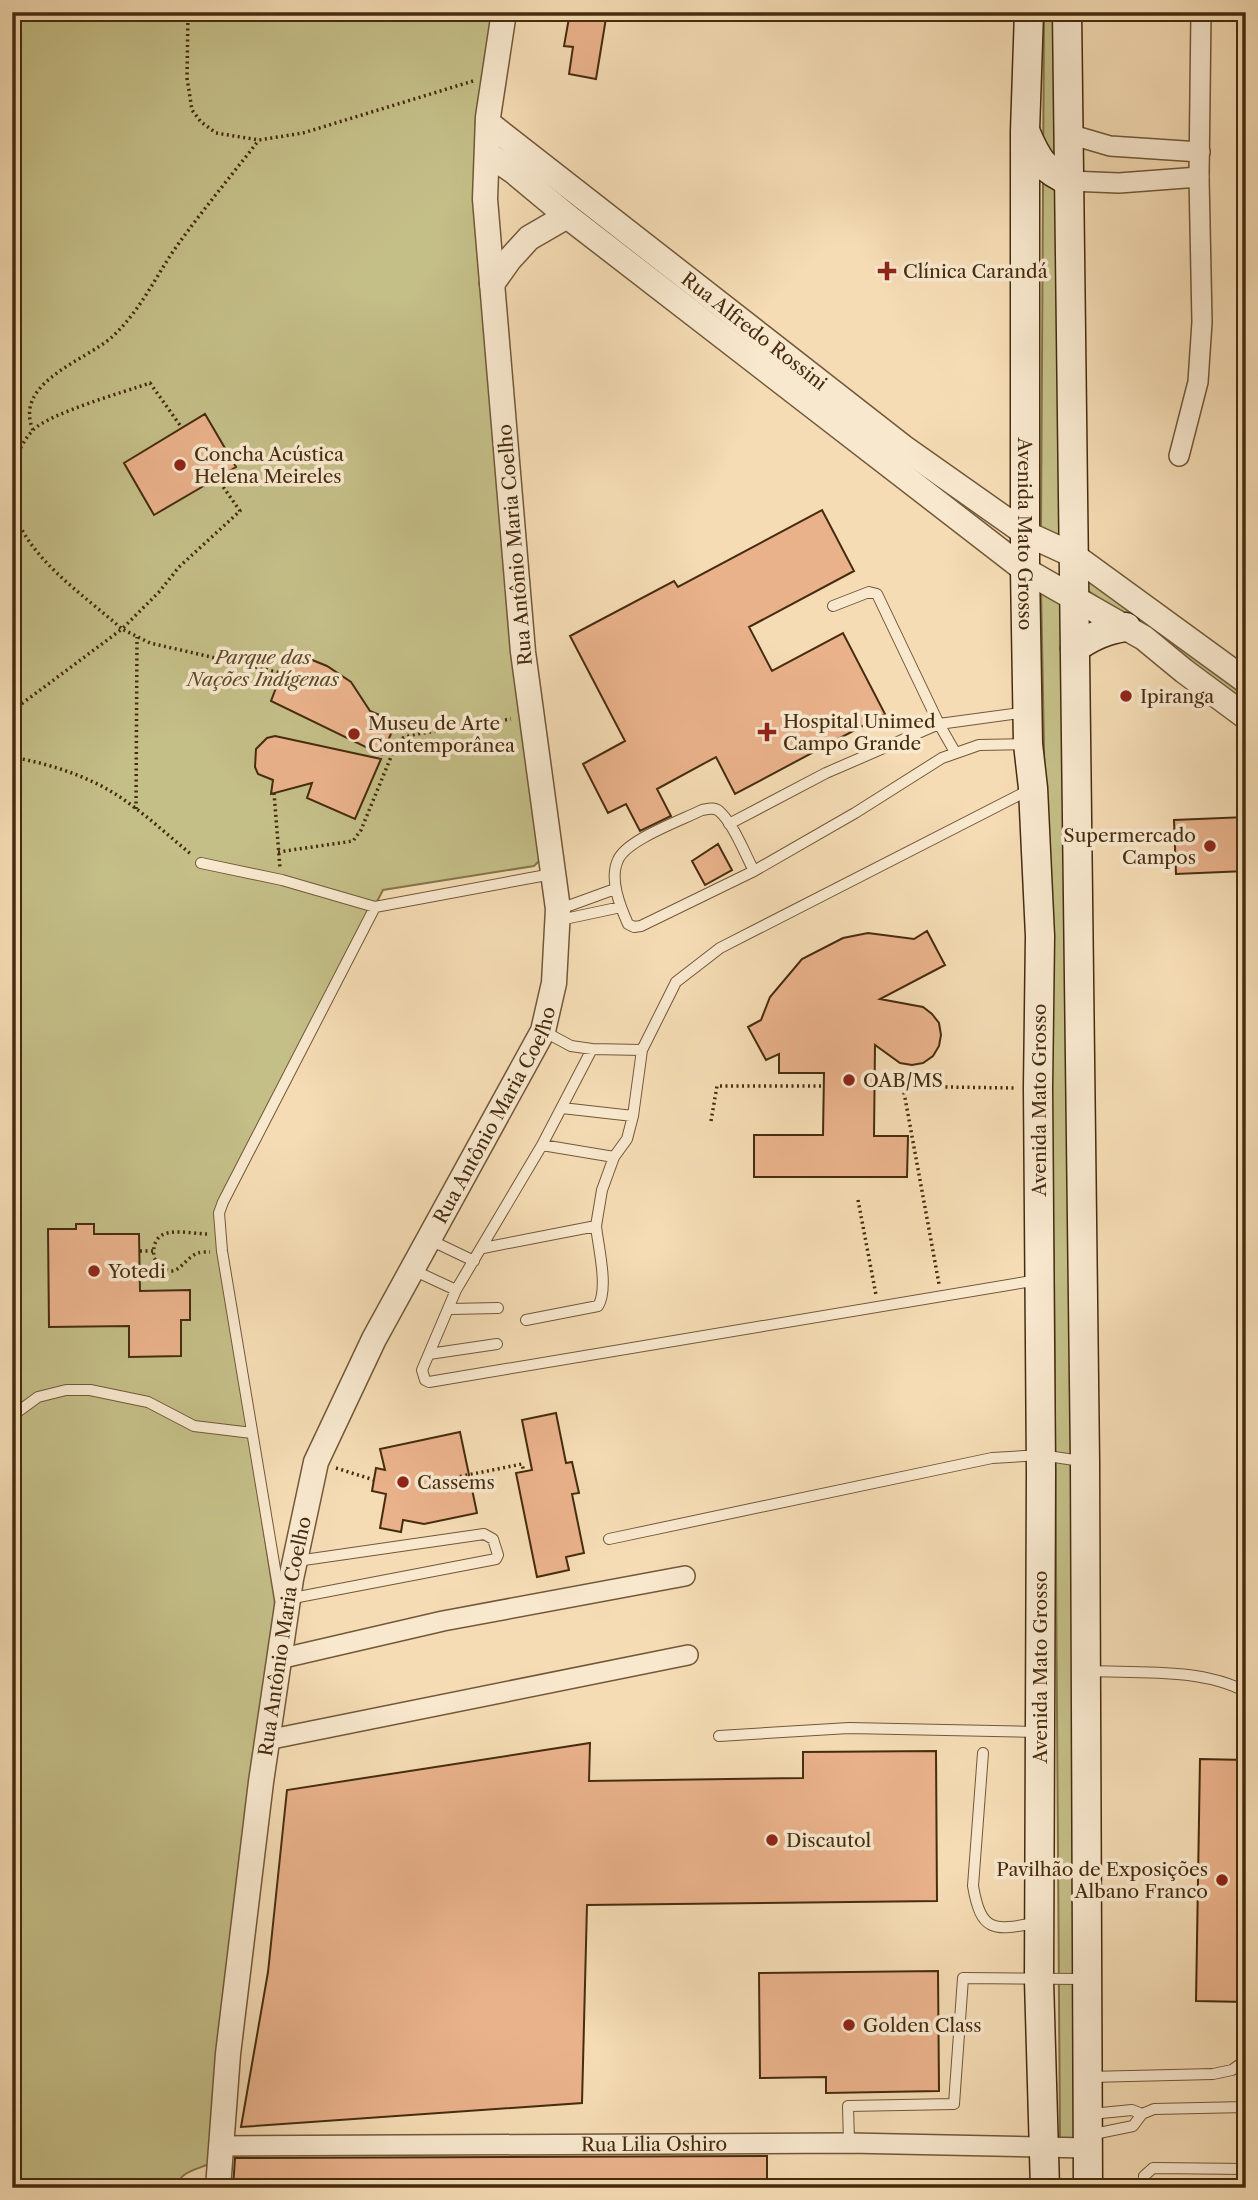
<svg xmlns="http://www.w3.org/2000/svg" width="1258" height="2200" font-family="'Libre Caslon Text',serif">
<rect width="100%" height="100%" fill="#f5dcb4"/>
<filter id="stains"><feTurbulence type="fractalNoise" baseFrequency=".00286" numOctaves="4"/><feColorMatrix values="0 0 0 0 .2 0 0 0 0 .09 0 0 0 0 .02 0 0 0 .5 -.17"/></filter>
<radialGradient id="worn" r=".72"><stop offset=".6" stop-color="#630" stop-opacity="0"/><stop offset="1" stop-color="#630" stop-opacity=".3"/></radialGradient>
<!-- green -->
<path fill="#c4be87" stroke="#85754b" stroke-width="2" d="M12 12H492L484 67 486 116 541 859 534 866 383 890 221 1201 218 1236 276 1610 209 2164C196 2170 180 2171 176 2188H12Z
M1044 12H1063L1064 542 1041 535Z
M1089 573 1246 686V708L1148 631 1087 590Z
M1041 587 1068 602 1083 2141H1060L1054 1277Z"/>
<!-- building -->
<path fill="#eab28b" stroke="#462c0f" stroke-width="2" d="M570 12H607L596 79 569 74 573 47 564 46Z
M205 414 236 467 154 515 124 463Z
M822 510 854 571 749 627 772 671 843 633 885 714 735 794 716 757 657 789 671 816 640 831 626 804 608 813 583 764 625 741 570 636 674 581 678 587Z
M290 651 327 666 351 682 370 711 396 722 382 755 271 701Z
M275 736 381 759 355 819 307 798 312 783 271 794 273 780 258 774 255 767 256 749 267 738Z
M1246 817V871L1176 874 1174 820Z
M718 844 732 870 705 885 692 861Z
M927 931 945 965 880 999 923 1007 932 1014 939 1023 941 1035 939 1046 933 1056 923 1063 912 1065 900 1063 875 1045 874 1136H908L907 1177H754V1135H823L824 1073H779V1054L766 1060 748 1027 761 1020 770 997 802 959 843 938 868 933 914 939Z
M76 1224H94V1234H139L140 1291 190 1290V1320H181V1356L129 1357V1326L49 1327 48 1229H76Z
M556 1413 566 1463 572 1462 579 1493 572 1494 584 1553 566 1557 569 1570 537 1577 516 1473 532 1470 522 1420Z
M460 1432 477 1513 424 1524 403 1520 401 1532 380 1528 386 1494 372 1491 376 1468 385 1470 380 1449Z
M590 1743 589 1781 803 1778V1752L936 1751 937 1901 587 1905 582 2103 241 2127 268 1972 287 1790Z
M1200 1759 1246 1760V2002L1196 2001Z
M938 1971 939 2091 826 2093V2077L760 2078 759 1973Z
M767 2156V2188H233L235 2158Z"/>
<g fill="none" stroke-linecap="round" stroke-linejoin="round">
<!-- service casing -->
<g stroke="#725838" stroke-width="12">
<path id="service" d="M833 606 869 592 877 594 939 724 955 752
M729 824 826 773 939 724 1027 712
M201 863 282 880 375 907 552 874
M754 871C745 854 733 823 719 811 714 807 708 809 702 810 682 820 626 840 618 860 609 879 620 906 628 924L634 927 641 926 754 871 855 813 942 758 979 745 1027 744
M560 909 615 889
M560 920 621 907
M545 1032 571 1046 592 1049 642 1050 676 982 720 948 1029 790
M592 1049 542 1145 456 1290 422 1370 425 1380 429 1382 1038 1280
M562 1108 633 1116
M542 1145 614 1157
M430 1240 474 1261
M483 1248 596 1226 602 1190 614 1157 627 1139 633 1116 642 1050
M413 1270 456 1290
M450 1309 498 1308
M526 1320 598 1306C609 1289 598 1246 596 1226
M429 1354 497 1344
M12 1416 38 1397 66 1390H90L148 1402 194 1426 252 1433
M609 1539 992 1458 1041 1455 1081 1461
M280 1599 222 1251 219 1213 223 1202 375 907
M288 1599 496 1559 498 1555 493 1539 484 1534 297 1561
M1089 1671C1138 1673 1203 1668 1246 1692
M719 1736 849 1728 1036 1732
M983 1753 973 1886C981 1932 993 1931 1035 1923
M1089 2077 1213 2074 1232 2070 1246 2060
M1091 2114 1132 2110 1142 2114
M1089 2135 1133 2126 1142 2114 1154 2109 1246 2107
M849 2143 848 2106 954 2104 963 1978 1085 1979
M1144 2188V2176L1153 2168 1246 2169"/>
</g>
<!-- minor casing -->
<g stroke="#725838" stroke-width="22">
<g id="minor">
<path d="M1069 134 1110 146 1200 152"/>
<path d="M1070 181 1119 183 1199 177"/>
<path d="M1179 456 1198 382 1202 322 1199 177 1201 12"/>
<path d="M279 1659 443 1621 685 1576"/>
<path d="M267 1740 688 1655"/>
<path id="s1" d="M220 2146 849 2143 1087 2148"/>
</g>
</g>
<!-- tertiary casing -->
<g stroke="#725838" stroke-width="27">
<g id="tertiary">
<path id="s2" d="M488 123 903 447 1025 533 1073 555 1246 681"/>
<path d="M488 154 513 171 567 216 1025 570 1144 638 1184 671 1246 717"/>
<path d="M492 284 509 260 529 238 567 216"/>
<path id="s3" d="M218 2188 228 2054 261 1782 291 1579 316 1462 374 1339 543 1031 554 983 558 909 523 652 485 199 488 117 504 12"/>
</g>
</g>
<!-- secondary casing -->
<g stroke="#462c0f" stroke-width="31">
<g id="secondary">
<path id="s4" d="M1029 12 1025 131V570L1028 744 1033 788 1040 936 1038 1088 1041 1471 1039 1980 1045 2188"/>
<path d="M1067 12 1085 1461 1088 2188"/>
<path d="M1026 133C1037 159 1044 171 1070 181"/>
<path d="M1075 648C1092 636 1106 630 1126 627"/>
</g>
</g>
<!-- path -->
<path stroke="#462c0f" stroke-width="3.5" stroke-dasharray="2 3.5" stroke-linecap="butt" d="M188 12 187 78 192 110 201 122 216 133 259 140 303 133 473 81
M33 430C13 382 85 361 112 337 139 312 154 280 174 250 201 212 231 176 259 140
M12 474C14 459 22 442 33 430 50 413 124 392 150 383L182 428
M217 478 240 511 179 567 159 592 122 629 150 643 281 673
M12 505C25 557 83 594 122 629L12 711
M393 752 403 738 411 735 511 719
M12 757C39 762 65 769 91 781 128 797 160 829 192 855
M274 793 280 868
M136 809 137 637
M278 852 353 841 361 830 393 752 385 749
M874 1086 1016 1088
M903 1087 939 1284
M711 1121 717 1086H824
M858 1200 876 1295
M207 1234C183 1233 150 1223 154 1258 176 1287 181 1259 198 1253 201 1252 206 1252 210 1252
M140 1251H153
M336 1468 374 1480
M433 1482 522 1464 524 1472"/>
<!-- service -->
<use href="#service" stroke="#f8e8ce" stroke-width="10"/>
<!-- minor -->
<use href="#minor" stroke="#f8e8ce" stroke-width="19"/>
<!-- tertiary -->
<use href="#tertiary" stroke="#f8e8ce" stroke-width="24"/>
<!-- secondary -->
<use href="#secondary" stroke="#f8e8ce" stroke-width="28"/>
</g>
<!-- markers -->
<g fill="#8f2418" stroke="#f8e8ce" stroke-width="2.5">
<path d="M883.5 260.5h7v7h7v7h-7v7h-7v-7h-7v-7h7z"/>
<circle cx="180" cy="465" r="7"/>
<circle cx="1126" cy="696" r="7"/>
<path d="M763.5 721.5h7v7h7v7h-7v7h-7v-7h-7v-7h7z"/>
<circle cx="354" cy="734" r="7"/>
<circle cx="1210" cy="846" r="7"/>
<circle cx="849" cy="1080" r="7"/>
<circle cx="94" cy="1271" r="7"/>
<circle cx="403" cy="1482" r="7"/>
<circle cx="772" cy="1840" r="7"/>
<circle cx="1222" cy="1880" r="7"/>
<circle cx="849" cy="2025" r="7"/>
</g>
<g text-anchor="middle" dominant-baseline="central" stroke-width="7" stroke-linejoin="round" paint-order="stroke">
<!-- poi labels -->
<g font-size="19" fill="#462c0f" stroke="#f8e8ce" text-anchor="start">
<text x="903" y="271">Clínica Carandá</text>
<text x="194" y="454">Concha Acústica<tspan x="194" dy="22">Helena Meireles</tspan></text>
<text x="1140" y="696">Ipiranga</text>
<text x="783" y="721">Hospital Unimed<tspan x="783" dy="22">Campo Grande</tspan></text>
<text x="368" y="723">Museu de Arte<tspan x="368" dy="22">Contemporânea</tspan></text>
<text x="1196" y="835" text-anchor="end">Supermercado<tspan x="1196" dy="22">Campos</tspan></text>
<text x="863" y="1080">OAB/MS</text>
<text x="108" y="1271">Yotedi</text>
<text x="417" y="1482">Cassems</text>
<text x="786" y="1840">Discautol</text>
<text x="1208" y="1869" text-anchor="end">Pavilhão de Exposições<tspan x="1208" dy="22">Albano Franco</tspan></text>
<text x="863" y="2025">Golden Class</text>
</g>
<!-- street labels -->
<g font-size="19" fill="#462c0f" stroke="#f8e8ce">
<text stroke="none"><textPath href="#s2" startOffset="338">Rua Alfredo Rossini</textPath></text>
<text stroke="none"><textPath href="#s4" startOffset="522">Avenida Mato Grosso</textPath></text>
<text transform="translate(515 545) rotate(-95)">Rua Antônio Maria Coelho</text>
<text transform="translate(1039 1100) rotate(-90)">Avenida Mato Grosso</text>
<text stroke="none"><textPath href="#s3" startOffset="1124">Rua Antônio Maria Coelho</textPath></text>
<text stroke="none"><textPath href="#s3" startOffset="556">Rua Antônio Maria Coelho</textPath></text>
<text transform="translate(1040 1667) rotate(-90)">Avenida Mato Grosso</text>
<text stroke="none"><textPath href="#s1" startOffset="434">Rua Lilia Oshiro</textPath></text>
</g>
<!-- park labels -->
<g font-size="19" font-style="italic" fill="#5f4927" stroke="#f8e8ce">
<text x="263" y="657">Parque das<tspan x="263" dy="22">Nações Indígenas</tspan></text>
</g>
</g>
<!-- margin -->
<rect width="1258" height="2200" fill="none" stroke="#f5dcb4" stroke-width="42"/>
<rect x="14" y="14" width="1230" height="2172" fill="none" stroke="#462c0f" stroke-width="3.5"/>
<rect x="21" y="21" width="1216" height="2158" fill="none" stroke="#462c0f" stroke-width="2"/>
<rect width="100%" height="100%" filter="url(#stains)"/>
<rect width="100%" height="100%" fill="url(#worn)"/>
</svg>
